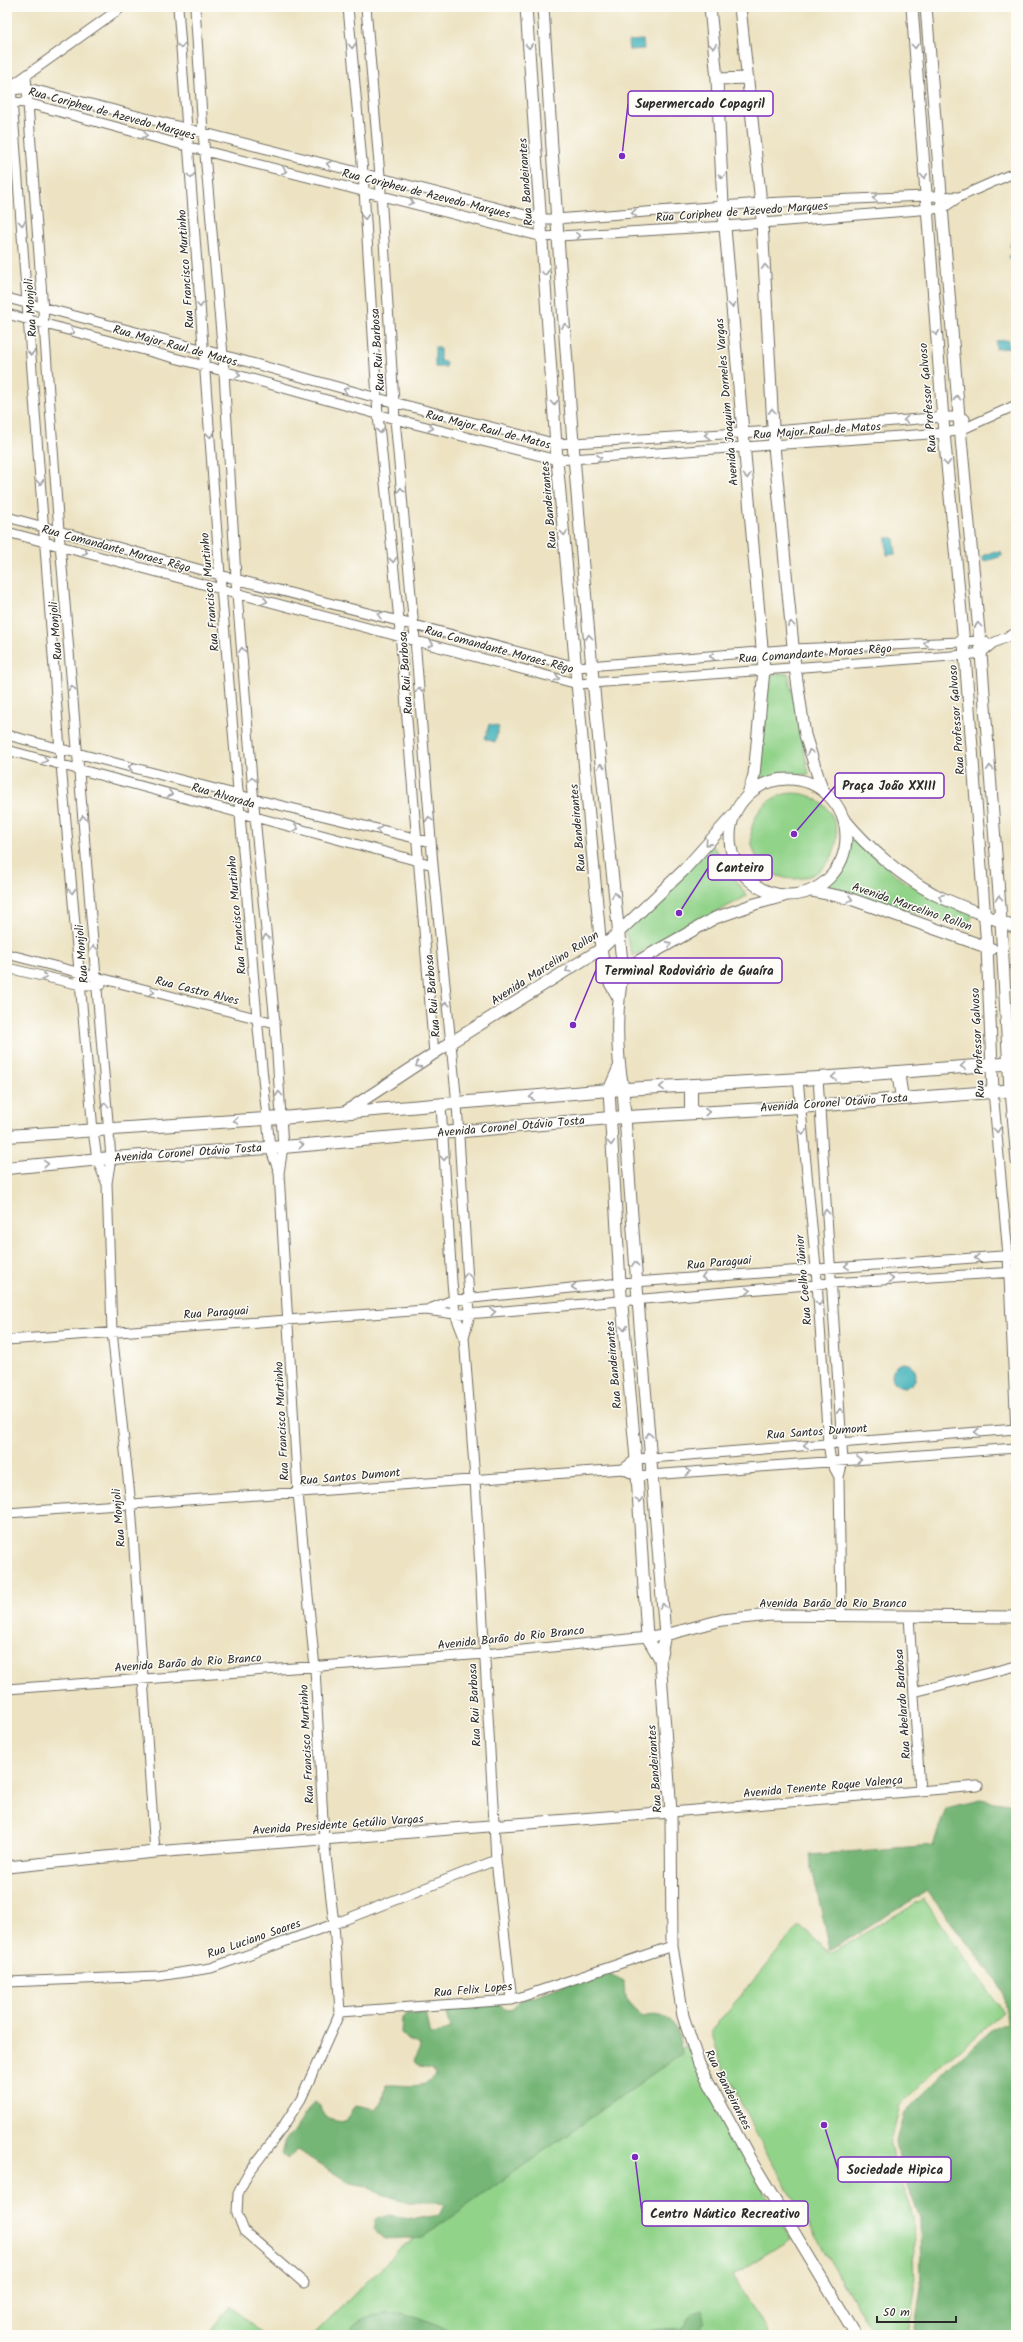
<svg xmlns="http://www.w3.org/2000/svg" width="1023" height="2342" font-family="Kalam,sans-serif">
<rect width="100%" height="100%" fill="#fdfcf7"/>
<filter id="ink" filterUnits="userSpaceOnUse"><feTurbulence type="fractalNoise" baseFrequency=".025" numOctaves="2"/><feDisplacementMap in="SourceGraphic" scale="8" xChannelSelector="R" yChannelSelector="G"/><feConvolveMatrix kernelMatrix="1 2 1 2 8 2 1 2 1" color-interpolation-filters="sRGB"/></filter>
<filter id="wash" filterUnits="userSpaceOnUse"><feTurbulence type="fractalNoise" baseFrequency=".012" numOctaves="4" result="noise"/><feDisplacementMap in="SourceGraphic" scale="16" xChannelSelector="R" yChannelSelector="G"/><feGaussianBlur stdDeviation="0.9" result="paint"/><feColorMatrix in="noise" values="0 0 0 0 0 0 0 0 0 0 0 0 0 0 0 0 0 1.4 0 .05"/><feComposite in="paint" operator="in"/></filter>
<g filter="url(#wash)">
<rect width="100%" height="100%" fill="#ede3c3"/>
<!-- green -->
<path fill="#92d38a" stroke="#5e7f5a" d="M788 673 809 774 761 779 767 675Z
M751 836a43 43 0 1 1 86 0a43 43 0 1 1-86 0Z
M851 837 903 881 973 913 968 928 828 886 843 863Z
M713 846 747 896 633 956 624 929Z
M923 1899 1003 2012 944 2062 900 2105 890 2145 895 2167 913 2217 915 2289 908 2335H874L768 2156 721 2062 711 2031 799 1926 831 1953Z
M687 2044 715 2103 790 2239 733 2275 769 2335H313L395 2254 447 2211Z
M229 2306H230L263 2335H207Z"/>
<!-- forest -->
<path fill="#75b576" stroke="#507050" d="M980 1800 1016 1805V2335H914L921 2287 920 2218 899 2167 896 2145 905 2112 958 2059 992 2030 1007 2023 1003 1990 927 1891 830 1950 809 1855 933 1845 946 1808Z
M608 1973 624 1981C624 1999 628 2006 642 2016 673 2008 678 2029 682 2053L423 2237 384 2239 374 2230 376 2220 389 2215 415 2219 440 2215 445 2205 436 2202H408L378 2193 367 2186 350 2183 297 2150 287 2159 282 2153 287 2138 293 2133 312 2104 316 2102 320 2105C322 2119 332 2121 345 2122L355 2106 375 2110 383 2101 386 2085C401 2084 427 2091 436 2075L432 2069 418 2067 414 2062 420 2045 408 2040 401 2033 402 2018 406 2014 425 2012 430 2035 451 2028 445 2007 497 2004 507 2010 513 2009 519 2001 579 1980Z
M703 2310 705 2321 698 2332 703 2335H643C654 2324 667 2329 681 2331L692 2314Z
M404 2313 461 2335H348C355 2313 386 2314 404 2313Z"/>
<!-- water -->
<path fill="#44b4bb" stroke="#387073" d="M643 40 644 49 629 50 628 41Z
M1012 241 1016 242V260L1013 261 1008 257 1013 251 1010 245Z
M1008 340 1009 348 996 349V341Z
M435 347H440V361L446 362V367H435Z
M886 538H894L896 554 887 555Z
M995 551 996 553 1001 551 1002 556 984 562 982 556Z
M489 724 499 727 495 742 485 739Z
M892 1375a12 12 0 1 1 24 0a12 12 0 1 1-24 0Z"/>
</g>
<g filter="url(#ink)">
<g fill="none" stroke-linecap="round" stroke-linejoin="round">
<!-- minor casing -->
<g stroke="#6f6b60" stroke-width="11">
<path id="minor" d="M178 7 220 575 257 1018 270 1148 279 1172
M195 7 203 132 223 355 237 594 255 817 275 1023 283 1147 279 1173 298 1493 315 1668 324 1839 334 1924 340 2012 301 2099 278 2134 247 2175 238 2194 237 2213 244 2231 304 2283
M348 7 363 173 378 415 399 620 434 1054
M366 7 380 176 395 419 415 639 433 865 457 1104 470 1314 464 1337
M26 76 59 531 111 1158 107 1183 112 1332 131 1505 155 1852
M11 86 61 764 93 1131 97 1159 106 1182
M7 89 122 7
M12 90 28 88 541 219H556L761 203 925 196 959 197
M12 102 27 103 205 151 543 237 726 226 943 208 959 197 1016 172
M7 298 223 355 377 398 557 444 774 431 943 417H959L965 419
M7 314 205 366 395 419 557 460 944 433 961 430 1016 405
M7 517 220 575 577 667 794 649 985 641
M7 532 578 684 965 655 981 653 993 643 1016 633
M7 735 254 799 431 842
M7 750 433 865
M7 954 275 1023
M7 968 81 985H101
M818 1078 843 1461 839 1477 841 1615
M798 1079 816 1268 828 1443 831 1462 839 1477
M1010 1090 1016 1162
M993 1091 1008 1255 1016 1432
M441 1105 452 1282 455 1314 464 1337 475 1479 496 1860 512 2000
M427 1310 453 1300 620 1283 1016 1255
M7 1340 426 1310 455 1314 481 1313 831 1283 1016 1272
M623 1469 637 1476 1016 1448
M7 1513 623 1469 636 1459 651 1458 1016 1429
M909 1616 920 1790
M7 1689 485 1654 647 1637
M914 1692 1016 1666
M671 1812 978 1786
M7 1982 159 1976 211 1968 334 1924 496 1860
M340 2012 512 2000 672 1946"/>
</g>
<!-- tertiary casing -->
<g stroke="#6f6b60" stroke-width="13">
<path id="tertiary" d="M526 7 557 460 601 949 607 978 618 997
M543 7C563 328 586 650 623 970 616 1009 616 1050 623 1089L638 1300 665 1635 660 1659 671 1812 672 1946 683 2016 699 2064 750 2159 856 2335
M710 7 717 79 723 205 764 670 754 775 748 794
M740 7 761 203 774 446 795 667 805 735 822 789
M912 7 944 433 965 655 987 947 993 1091
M926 7 959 417 981 653 1001 921 1010 1090
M717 79 748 78
M730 837a58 58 0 1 1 116 0a58 58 0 1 1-116 0Z
M845 820C868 848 901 876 934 894 960 907 989 916 1016 928
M812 891 848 898 992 949
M617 973 715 918 755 904 784 896
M619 1067 609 1090 620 1283 636 1459 647 1637 660 1659
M345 1112 450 1043 601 949 683 871 734 814
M647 1637 665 1635 722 1620 770 1615 1016 1617
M7 1867 155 1852 671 1812"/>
</g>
<!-- secondary casing -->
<g stroke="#6f6b60" stroke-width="14">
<path id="secondary" d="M898 1072 902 1098
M691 1085V1113
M7 1136 281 1118 609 1090 818 1078 1016 1063
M7 1168 111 1158 283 1147 610 1118 800 1107 1016 1090"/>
</g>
<!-- minor -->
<use href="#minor" stroke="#fff" stroke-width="9"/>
<!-- tertiary -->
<use href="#tertiary" stroke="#fff" stroke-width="11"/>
<!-- secondary -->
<use href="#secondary" stroke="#fff" stroke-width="12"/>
</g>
<!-- one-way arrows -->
<defs><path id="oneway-chevron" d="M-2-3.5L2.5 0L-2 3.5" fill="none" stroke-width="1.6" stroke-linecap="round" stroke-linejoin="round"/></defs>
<g stroke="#a0a0a0">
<use href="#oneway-chevron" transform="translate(181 46) rotate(86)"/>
<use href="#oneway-chevron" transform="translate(352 46) rotate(85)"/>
<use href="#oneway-chevron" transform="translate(529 46) rotate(86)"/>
<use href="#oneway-chevron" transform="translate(713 46) rotate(85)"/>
<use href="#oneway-chevron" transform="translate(915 46) rotate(86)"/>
<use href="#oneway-chevron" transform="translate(145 135) rotate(15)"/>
<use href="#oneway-chevron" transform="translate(329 164) rotate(-166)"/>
<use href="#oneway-chevron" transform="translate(284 171) rotate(14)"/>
<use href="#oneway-chevron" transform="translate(191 176) rotate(86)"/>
<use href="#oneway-chevron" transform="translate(722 176) rotate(87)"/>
<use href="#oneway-chevron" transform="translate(924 176) rotate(86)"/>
<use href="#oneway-chevron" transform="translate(875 198) rotate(178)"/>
<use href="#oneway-chevron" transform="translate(411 202) rotate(15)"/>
<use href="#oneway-chevron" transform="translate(634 213) rotate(175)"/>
<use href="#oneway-chevron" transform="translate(365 217) rotate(86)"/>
<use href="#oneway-chevron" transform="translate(22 223) rotate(86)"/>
<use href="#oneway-chevron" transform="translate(578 236) rotate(-4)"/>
<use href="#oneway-chevron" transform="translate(765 267) rotate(-93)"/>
<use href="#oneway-chevron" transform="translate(545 273) rotate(86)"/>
<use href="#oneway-chevron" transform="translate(200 305) rotate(86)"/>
<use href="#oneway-chevron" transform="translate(732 305) rotate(85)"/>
<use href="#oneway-chevron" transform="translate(565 326) rotate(-94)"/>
<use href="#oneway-chevron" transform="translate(72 332) rotate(15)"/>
<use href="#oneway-chevron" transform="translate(936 333) rotate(85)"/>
<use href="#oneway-chevron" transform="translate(31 353) rotate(86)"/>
<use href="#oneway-chevron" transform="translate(238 375) rotate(16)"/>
<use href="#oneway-chevron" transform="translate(346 390) rotate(-164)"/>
<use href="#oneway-chevron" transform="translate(957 398) rotate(-94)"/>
<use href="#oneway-chevron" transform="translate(554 403) rotate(86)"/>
<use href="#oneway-chevron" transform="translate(772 411) rotate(-93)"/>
<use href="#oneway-chevron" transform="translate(906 420) rotate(175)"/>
<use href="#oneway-chevron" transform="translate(431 428) rotate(14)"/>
<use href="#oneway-chevron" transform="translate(380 431) rotate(84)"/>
<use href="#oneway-chevron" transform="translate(210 435) rotate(86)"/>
<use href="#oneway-chevron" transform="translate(707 435) rotate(177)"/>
<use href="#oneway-chevron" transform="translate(599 458) rotate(-4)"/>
<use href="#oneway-chevron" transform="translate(947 463) rotate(85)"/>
<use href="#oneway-chevron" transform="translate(747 476) rotate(85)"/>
<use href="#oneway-chevron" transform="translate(40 482) rotate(86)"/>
<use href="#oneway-chevron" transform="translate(401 490) rotate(-95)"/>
<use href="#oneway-chevron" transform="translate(564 533) rotate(84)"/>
<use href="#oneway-chevron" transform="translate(85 552) rotate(16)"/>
<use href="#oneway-chevron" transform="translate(393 560) rotate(84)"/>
<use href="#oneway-chevron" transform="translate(265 601) rotate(15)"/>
<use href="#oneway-chevron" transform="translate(380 615) rotate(-166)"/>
<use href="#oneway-chevron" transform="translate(791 624) rotate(-95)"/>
<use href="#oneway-chevron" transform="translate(978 625) rotate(-95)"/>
<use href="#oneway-chevron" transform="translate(589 637) rotate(-95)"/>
<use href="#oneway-chevron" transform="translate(926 643) rotate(177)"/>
<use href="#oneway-chevron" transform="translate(431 644) rotate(15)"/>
<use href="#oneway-chevron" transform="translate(242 650) rotate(-95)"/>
<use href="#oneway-chevron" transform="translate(712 656) rotate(175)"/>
<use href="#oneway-chevron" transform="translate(557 678) rotate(15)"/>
<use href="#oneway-chevron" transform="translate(72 688) rotate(-95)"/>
<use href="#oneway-chevron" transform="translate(419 690) rotate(-94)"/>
<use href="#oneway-chevron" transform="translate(810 752) rotate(-106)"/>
<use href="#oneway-chevron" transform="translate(45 760) rotate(15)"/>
<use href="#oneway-chevron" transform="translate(601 766) rotate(-96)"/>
<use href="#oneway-chevron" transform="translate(131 767) rotate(-165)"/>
<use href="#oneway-chevron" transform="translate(990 768) rotate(-94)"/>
<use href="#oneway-chevron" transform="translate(252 779) rotate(-95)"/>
<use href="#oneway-chevron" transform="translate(170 794) rotate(15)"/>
<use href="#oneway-chevron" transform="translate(83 818) rotate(-95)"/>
<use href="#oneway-chevron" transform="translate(429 819) rotate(-95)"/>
<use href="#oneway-chevron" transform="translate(296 828) rotate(15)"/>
<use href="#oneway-chevron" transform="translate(379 830) rotate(-166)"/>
<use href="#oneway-chevron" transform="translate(708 843) rotate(132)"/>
<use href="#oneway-chevron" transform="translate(72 891) rotate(85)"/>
<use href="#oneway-chevron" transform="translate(615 895) rotate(-96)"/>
<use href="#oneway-chevron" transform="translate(941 897) rotate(-157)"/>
<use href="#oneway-chevron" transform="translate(999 898) rotate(-94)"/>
<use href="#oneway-chevron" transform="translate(850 899) rotate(16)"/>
<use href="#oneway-chevron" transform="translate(266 937) rotate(-96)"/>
<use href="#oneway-chevron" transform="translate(669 944) rotate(-29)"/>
<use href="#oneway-chevron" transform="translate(94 948) rotate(-95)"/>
<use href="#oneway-chevron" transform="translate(568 970) rotate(148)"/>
<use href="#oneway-chevron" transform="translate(45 977) rotate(13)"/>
<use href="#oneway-chevron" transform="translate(152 992) rotate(14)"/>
<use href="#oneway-chevron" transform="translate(446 1004) rotate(-95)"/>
<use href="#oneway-chevron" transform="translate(418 1065) rotate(147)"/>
<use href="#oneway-chevron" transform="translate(963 1066) rotate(175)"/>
<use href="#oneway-chevron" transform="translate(834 1077) rotate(175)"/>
<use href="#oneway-chevron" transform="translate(662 1087) rotate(177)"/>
<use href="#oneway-chevron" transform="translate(279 1094) rotate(-94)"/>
<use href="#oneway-chevron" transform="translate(532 1097) rotate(174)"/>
<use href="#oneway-chevron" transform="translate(105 1105) rotate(-94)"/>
<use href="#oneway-chevron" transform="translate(707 1112) rotate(-3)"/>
<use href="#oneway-chevron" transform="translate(236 1121) rotate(176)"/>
<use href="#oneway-chevron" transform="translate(997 1130) rotate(85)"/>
<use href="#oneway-chevron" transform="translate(803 1132) rotate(84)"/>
<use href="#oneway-chevron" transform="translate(611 1143) rotate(86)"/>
<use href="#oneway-chevron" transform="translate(301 1145) rotate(-5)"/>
<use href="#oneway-chevron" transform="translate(444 1158) rotate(86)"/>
<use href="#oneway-chevron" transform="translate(46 1164) rotate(-5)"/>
<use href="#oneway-chevron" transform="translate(826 1212) rotate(-94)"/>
<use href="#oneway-chevron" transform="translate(977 1258) rotate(176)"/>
<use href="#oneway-chevron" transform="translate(635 1264) rotate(-94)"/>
<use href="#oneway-chevron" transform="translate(847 1266) rotate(176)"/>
<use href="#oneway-chevron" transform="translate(467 1275) rotate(-94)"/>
<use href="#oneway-chevron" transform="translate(704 1277) rotate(175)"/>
<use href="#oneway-chevron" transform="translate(891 1279) rotate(-4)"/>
<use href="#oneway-chevron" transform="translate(574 1287) rotate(174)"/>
<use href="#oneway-chevron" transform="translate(748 1291) rotate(-5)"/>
<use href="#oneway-chevron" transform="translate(819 1303) rotate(86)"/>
<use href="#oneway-chevron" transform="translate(493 1312) rotate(-5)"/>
<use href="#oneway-chevron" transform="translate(624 1328) rotate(85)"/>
<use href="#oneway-chevron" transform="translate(840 1411) rotate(-94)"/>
<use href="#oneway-chevron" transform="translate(977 1432) rotate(176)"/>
<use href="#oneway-chevron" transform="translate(649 1435) rotate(-95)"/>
<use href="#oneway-chevron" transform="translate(806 1445) rotate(175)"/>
<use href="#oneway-chevron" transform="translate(859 1460) rotate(-4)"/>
<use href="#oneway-chevron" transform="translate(688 1472) rotate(-4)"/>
<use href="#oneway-chevron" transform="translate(639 1500) rotate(87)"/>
<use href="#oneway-chevron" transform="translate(663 1606) rotate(-95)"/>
</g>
</g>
<g text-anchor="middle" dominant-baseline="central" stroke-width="3" stroke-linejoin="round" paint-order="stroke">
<!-- street labels -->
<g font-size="12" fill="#2b2b2b" stroke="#fdfcf7">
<text transform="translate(112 114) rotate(15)">Rua Coripheu de Azevedo Marques</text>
<text transform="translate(526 182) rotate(-94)">Rua Bandeirantes</text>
<text transform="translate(426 194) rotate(14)">Rua Coripheu de Azevedo Marques</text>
<text transform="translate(742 212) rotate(-4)">Rua Coripheu de Azevedo Marques</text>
<text transform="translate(186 269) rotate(-94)">Rua Francisco Murtinho</text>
<text transform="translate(31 308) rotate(-94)">Rua Monjoli</text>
<text transform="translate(175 346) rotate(15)">Rua Major Raul de Matos</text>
<text transform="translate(378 350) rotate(-94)">Rua Rui Barbosa</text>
<text transform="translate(928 398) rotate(-95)">Rua Professor Galvoso</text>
<text transform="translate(727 402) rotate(-95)">Avenida Joaquim Dorneles Vargas</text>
<text transform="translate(488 430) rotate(14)">Rua Major Raul de Matos</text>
<text transform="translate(817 431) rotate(-4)">Rua Major Raul de Matos</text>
<text transform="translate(549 505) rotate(-95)">Rua Bandeirantes</text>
<text transform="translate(116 549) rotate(15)">Rua Comandante Moraes Rêgo</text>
<text transform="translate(210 592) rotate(-95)">Rua Francisco Murtinho</text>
<text transform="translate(56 631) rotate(-95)">Rua Monjoli</text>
<text transform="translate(499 650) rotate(15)">Rua Comandante Moraes Rêgo</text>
<text transform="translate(815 654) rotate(-4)">Rua Comandante Moraes Rêgo</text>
<text transform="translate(406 673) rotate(-94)">Rua Rui Barbosa</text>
<text transform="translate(957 720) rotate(-94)">Rua Professor Galvoso</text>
<text transform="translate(223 796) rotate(16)">Rua Alvorada</text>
<text transform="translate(578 828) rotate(-95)">Rua Bandeirantes</text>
<text transform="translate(912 907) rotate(19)">Avenida Marcelino Rollon</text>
<text transform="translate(237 915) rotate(-95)">Rua Francisco Murtinho</text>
<text transform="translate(82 954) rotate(-95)">Rua Monjoli</text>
<text transform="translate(545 968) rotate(-33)">Avenida Marcelino Rollon</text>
<text transform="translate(197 991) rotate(14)">Rua Castro Alves</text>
<text transform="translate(433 996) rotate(-95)">Rua Rui Barbosa</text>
<text transform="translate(978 1043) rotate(-93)">Rua Professor Galvoso</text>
<text transform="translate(834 1103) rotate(-4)">Avenida Coronel Otávio Tosta</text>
<text transform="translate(511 1127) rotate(-5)">Avenida Coronel Otávio Tosta</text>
<text transform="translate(188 1153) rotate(-4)">Avenida Coronel Otávio Tosta</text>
<text transform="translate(719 1263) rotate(-5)">Rua Paraguai</text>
<text transform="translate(804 1280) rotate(-95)">Rua Coelho Júnior</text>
<text transform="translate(216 1313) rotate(-4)">Rua Paraguai</text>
<text transform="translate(614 1365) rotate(-95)">Rua Bandeirantes</text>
<text transform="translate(282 1421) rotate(-93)">Rua Francisco Murtinho</text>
<text transform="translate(817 1432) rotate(-4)">Rua Santos Dumont</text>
<text transform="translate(350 1477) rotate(-5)">Rua Santos Dumont</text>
<text transform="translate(119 1518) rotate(-95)">Rua Monjoli</text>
<text x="833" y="1603">Avenida Barão do Rio Branco</text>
<text transform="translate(511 1638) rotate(-6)">Avenida Barão do Rio Branco</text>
<text transform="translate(188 1663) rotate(-4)">Avenida Barão do Rio Branco</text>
<text transform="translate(903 1704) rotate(-94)">Rua Abelardo Barbosa</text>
<text transform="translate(475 1705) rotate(-93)">Rua Rui Barbosa</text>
<text transform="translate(307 1744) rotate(-93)">Rua Francisco Murtinho</text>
<text transform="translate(655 1769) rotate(-94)">Rua Bandeirantes</text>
<text transform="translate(823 1787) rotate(-5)">Avenida Tenente Roque Valença</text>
<text transform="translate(338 1825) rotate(-4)">Avenida Presidente Getúlio Vargas</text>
<text transform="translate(254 1939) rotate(-19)">Rua Luciano Soares</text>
<text transform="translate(473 1990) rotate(-5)">Rua Felix Lopes</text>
<text transform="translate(728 2090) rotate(63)">Rua Bandeirantes</text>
</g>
</g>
<!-- callouts -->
<path fill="none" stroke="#7b2cbf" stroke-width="1.5" d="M622 156L628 104M794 834L835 786M679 913L708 868M573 1025L596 970M824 2125L838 2169M635 2157L642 2213"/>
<g fill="#7b2cbf" stroke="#fdfcf7" stroke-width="1.5">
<circle cx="622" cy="156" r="4"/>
<circle cx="794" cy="834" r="4"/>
<circle cx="679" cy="913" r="4"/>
<circle cx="573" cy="1025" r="4"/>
<circle cx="824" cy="2125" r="4"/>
<circle cx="635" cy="2157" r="4"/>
</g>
<g fill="#fdfcf7" stroke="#7b2cbf" stroke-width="1.5">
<rect x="628" y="91" width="145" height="25" rx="4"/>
<rect x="835" y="773" width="109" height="25" rx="4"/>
<rect x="708" y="855" width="64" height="25" rx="4"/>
<rect x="596" y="958" width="186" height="25" rx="4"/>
<rect x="838" y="2157" width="113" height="25" rx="4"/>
<rect x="642" y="2201" width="166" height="25" rx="4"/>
</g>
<g font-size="13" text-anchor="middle" font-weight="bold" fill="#2b2b2b">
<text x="700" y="108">Supermercado Copagril</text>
<text x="889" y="790">Praça João XXIII</text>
<text x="740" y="872">Canteiro</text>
<text x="689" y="975">Terminal Rodoviário de Guaíra</text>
<text x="895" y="2174">Sociedade Hipica</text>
<text x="725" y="2218">Centro Náutico Recreativo</text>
</g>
<!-- margin -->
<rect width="1023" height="2342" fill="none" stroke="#fdfcf7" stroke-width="24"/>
<!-- scale -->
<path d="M877 2316v6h79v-6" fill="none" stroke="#2b2b2b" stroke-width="2"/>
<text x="883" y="2316" font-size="12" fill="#2b2b2b" stroke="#fdfcf7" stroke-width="3" paint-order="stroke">50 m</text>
</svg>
